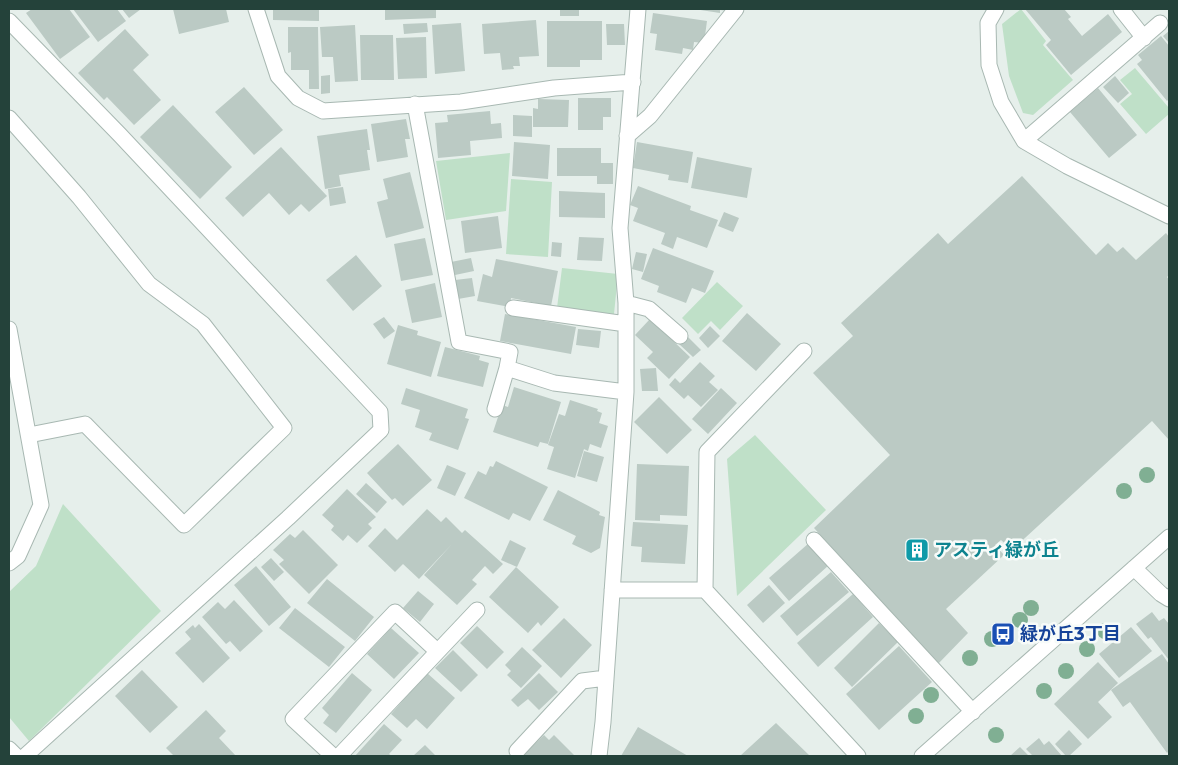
<svg xmlns="http://www.w3.org/2000/svg" width="1178" height="765" font-family="Montserrat,'Noto Sans JP',sans-serif">
<rect width="100%" height="100%" fill="#e6efeb"/>
<!-- green -->
<path fill="#bfe0c8" d="M1021 9 1046 41 1043 45 1073 80 1033 115 1023 113 1009 76 1002 24Z
M1135 68 1169 108V114L1146 134 1120 104 1132 94 1120 80Z
M510 153 506 211 446 220 436 161Z
M511 179 552 182 548 257 506 254Z
M562 268 618 274 614 314 557 308Z
M717 282 743 306 720 330 711 321 698 334 682 318Z
M755 435 826 510 737 596 727 459Z
M63 504 161 611 29 741 9 717V592L36 566Z"/>
<!-- building -->
<path fill="#bbcac4" d="M32 9H69L90 37 60 59 26 13Z
M73 9H117L126 21 98 42Z
M122 9H141L129 18Z
M173 9H226L229 22 179 34Z
M273 9H319V21L273 20Z
M385 9H436V18L385 20Z
M560 9H579V16H560Z
M694 9H729V11L720 10V13Z
M1025 9H1064L1071 17 1068 19 1082 36 1108 14 1122 32 1071 75 1046 45 1051 40Z
M653 13 707 21 704 43 694 42 693 50 683 48 682 54 655 50 657 34 650 33Z
M536 20 539 56 519 57 520 66H513L514 69 502 70 500 53 484 54 482 24Z
M547 21H602V60H580V67H547Z
M427 23 428 32 404 34 403 24Z
M461 23 465 71 435 74 432 25Z
M606 24H624L625 45H607Z
M355 25 358 81 335 82 333 57H322L320 27Z
M288 27H318L319 89H309V70H291V52L288 53Z
M125 29 149 55 133 70 161 100 134 125 107 97 104 100 78 73Z
M1169 31V43L1163 36Z
M360 35H393L394 80H361Z
M1161 36 1169 46V99L1167 101 1137 64 1142 60 1138 55Z
M426 37 427 78 398 79 396 38Z
M330 75V93L321 94V76Z
M1115 76 1129 93 1118 103 1103 87Z
M244 87 283 130 254 155 215 112Z
M1098 88 1137 135 1109 158 1070 112Z
M578 98H611V117H603V130H578Z
M538 99 569 100 568 127H533V108L538 109Z
M173 105 232 167 200 199 140 137Z
M490 111 491 124 501 123 502 138 470 141 471 155 438 158 435 123 448 122 447 115Z
M513 115 532 116V137L513 136Z
M406 119 410 139H405L408 157 377 162 371 124Z
M367 129 370 150H367L370 170 339 175 341 186 325 189 317 136Z
M514 142 550 145 548 179 512 176Z
M637 142 693 152 688 183 668 180 669 175 633 168Z
M281 147 327 196 309 212 301 204 289 215 269 193 243 217 225 198Z
M557 148H601V163H613V184H597V176H557Z
M697 157 752 168 747 198 691 188Z
M410 172 424 228 386 238 377 202 388 199 383 179Z
M1022 176 1096 255 1108 243 1117 252 1123 247 1136 260 1166 233 1169 237V275L1167 277 1169 280V440L1152 421 1012 550 1001 540 995 545 1004 555 946 609 968 633 938 664 814 528 890 455 813 373 853 336 841 323 938 233 948 244Z
M638 186 691 206 690 210 718 220 707 248 677 237 673 249 661 244 665 233 633 221 638 208 630 205Z
M343 187 346 203 330 206 328 189Z
M559 191 605 193V218L559 217Z
M724 212 739 218 733 232 718 226Z
M498 216 502 248 465 253 461 221Z
M579 237 604 238 602 261 577 260Z
M425 238 433 275 401 281 394 244Z
M552 242 562 243 561 257 551 256Z
M653 248 714 271 705 293 692 288 686 303 657 292 659 286 641 279Z
M636 252 647 254 643 272 632 269Z
M356 255 382 286 353 311 326 280Z
M471 258 474 271 455 275 451 262Z
M496 259 558 271 551 306 511 298 510 307 477 301 483 274 492 277Z
M472 278 475 296 458 299 455 280Z
M435 283 442 317 412 323 405 290Z
M747 313 781 344 756 371 722 341Z
M505 314 576 327 571 354 500 341Z
M384 317 395 331 384 339 373 324Z
M650 319 690 357 669 379 647 358 653 352 635 335Z
M398 325 418 331 417 335 441 342 431 377 387 364Z
M710 326 720 336 708 348 699 338Z
M578 329 601 331 599 348 576 345Z
M687 336 701 350 693 357 679 344Z
M445 347 480 356 479 360 489 363 483 387 437 376Z
M700 362 715 376 709 382 718 390 701 407 688 395 684 399 669 385 675 378 680 383Z
M656 368 658 391H642L640 369Z
M514 387 561 402 548 444 540 442 538 447 493 432 502 405 508 407Z
M406 388 468 409 465 418 469 419 458 450 429 440 432 433 415 427 420 410 401 404Z
M721 388 737 403 708 434 692 419Z
M659 397 692 430 667 454 634 422Z
M570 400 598 409 597 411 602 413 599 423 608 426 601 448 590 444 588 451 584 449 575 478 547 469 554 447 548 445 559 414 565 416Z
M398 444 432 480 403 506 395 498 392 500 367 473Z
M584 451 604 457 597 482 577 476Z
M496 461 548 487 530 521 513 513 509 520 464 498 478 471 486 475 490 466 493 467Z
M637 464 689 466 687 516 660 515V521L635 520Z
M447 465 466 473 455 496 437 488Z
M366 483 387 502 377 513 356 494Z
M347 489 376 517 368 524 372 528 357 543 348 535 343 541 331 530 334 526 322 515Z
M558 490 600 512 599 515 605 517 600 548 591 553 572 544 576 536 543 520Z
M427 509 441 522 446 517 462 533 465 530 503 564 493 574 485 566 472 580 477 584 457 605 424 575 452 544 419 579 403 564 395 572 368 546 385 528 397 540Z
M633 522 688 525 685 564 641 562 642 547 631 546Z
M303 530 338 565 309 594 279 564 284 560 273 550 290 534 295 538Z
M510 540 526 548 517 567 501 560Z
M809 543 829 565 789 601 769 578Z
M271 558 284 572 274 581 261 567Z
M256 566 291 607 269 626 234 585Z
M516 567 559 607 541 626 538 622 528 633 489 597Z
M831 572 849 592 797 636 780 616Z
M327 579 374 617 355 641 307 603Z
M769 585 785 603 763 623 747 605Z
M418 591 434 604 420 622 403 608Z
M853 594 873 617 818 667 797 643Z
M234 600 263 631 240 652 230 641 226 644 202 617 218 602 225 609Z
M295 608 345 647 329 667 279 628Z
M1152 612 1159 621 1164 618 1169 624V660L1151 637 1148 639 1136 624Z
M564 618 592 645 561 678 532 650Z
M879 623 898 642 852 687 834 668Z
M199 624 230 658 203 683 175 653 191 639 185 632 193 625 195 628Z
M477 626 504 652 487 669 460 643Z
M1131 627 1152 651 1119 678 1099 654Z
M391 628 419 653 394 679 367 654Z
M899 646 932 682 879 730 846 694Z
M522 647 542 666 521 688 507 675 511 671 505 665Z
M453 650 478 675 461 692 435 668Z
M1162 654 1169 664V751L1167 753 1130 702 1123 707 1111 690Z
M1098 662 1118 683 1098 702 1112 717 1088 739 1054 704Z
M142 670 178 707 150 733 115 696Z
M352 673 372 690 336 733 323 723 329 715 322 708Z
M427 673 455 698 427 729 416 719 407 728 391 714Z
M539 673 558 692 539 710 528 699 518 707 511 700Z
M206 710 226 731 219 738 236 756H174L166 748Z
M776 723 810 756H740Z
M384 724 402 740 389 754 392 756H355Z
M638 727 688 756H621Z
M1069 730 1082 744 1069 756H1066L1055 744Z
M544 735 549 740 554 735 575 756H522Z
M1039 738 1044 745 1049 741 1062 756H1033L1026 749Z
M425 745 436 756H413Z
M1020 747 1029 756H1010Z"/>
<g fill="none" stroke-linecap="round" stroke-linejoin="round">
<!-- minor casing -->
<g stroke="#a8b8b2" stroke-width="17">
<path id="minor" d="M256 9 278 76 298 98 323 111 461 102 554 88 633 82
M996 9 988 23 989 65 1001 102 1024 141 1067 166 1169 216
M1121 9 1144 38
M9 21 120 135 380 412 381 430 288 518 25 756
M415 104 459 342 510 352 507 368 554 383 626 392
M9 118 79 197 149 284 203 324 284 428 184 525 85 424 29 435
M627 136 650 116 736 9
M1024 141 1160 23
M626 303 649 309 680 336
M513 308 626 324
M9 329 41 505 18 556 9 563
M495 409 507 368
M814 540 973 712
M1134 568 1161 594 1169 599
M612 590H705L858 756
M705 590 707 452 804 351
M9 749 16 756
M517 751 582 681 606 678
M333 756 293 719 395 612 437 651
M339 756 477 610
M599 756 603 722 626 392V303L620 228 638 9
M922 756 1169 537"/>
</g>
<!-- minor -->
<use href="#minor" stroke="#fff" stroke-width="15"/>
</g>
<!-- trees -->
<g fill="#80af93">
<circle cx="1147" cy="475" r="8"/>
<circle cx="1124" cy="491" r="8"/>
<circle cx="1031" cy="608" r="8"/>
<circle cx="1020" cy="620" r="8"/>
<circle cx="1105" cy="631" r="8"/>
<circle cx="992" cy="639" r="8"/>
<circle cx="1087" cy="649" r="8"/>
<circle cx="970" cy="658" r="8"/>
<circle cx="1066" cy="671" r="8"/>
<circle cx="1044" cy="691" r="8"/>
<circle cx="931" cy="695" r="8"/>
<circle cx="916" cy="716" r="8"/>
<circle cx="996" cy="735" r="8"/>
</g>
<!-- icons -->
<defs>
<g id="building-square" transform="scale(1.25)"><rect x="-9" y="-9" width="18" height="18" rx="4" fill="#0f9aa8" stroke="#f7fbf9"/><path d="M-4-6H4V6H1V3H-1V6H-4ZM-2.5-4.3h1.7v1.8h-1.7ZM.8-4.3h1.7v1.8H.8ZM-2.5-1h1.7V.8h-1.7ZM.8-1h1.7V.8H.8Z" fill="#fff"/></g>
<g id="bus-square" transform="scale(1.25)"><rect x="-9" y="-9" width="18" height="18" rx="4" fill="#1a4fb4" stroke="#f7fbf9"/><path d="M-5-6H5V4H4V6H2V4H-2V6H-4V4H-5ZM-3.5-4V0h7V-4ZM-3.5 1.2v1.5H-2V1.2ZM2 1.2v1.5H3.5V1.2Z" fill="#fff"/></g>
</defs>
<g fill-rule="evenodd">
<use href="#building-square" x="917" y="550"/>
<use href="#bus-square" x="1003" y="634"/>
</g>
<g text-anchor="middle" dominant-baseline="central" stroke-width="5" stroke-linejoin="round" paint-order="stroke">
<!-- culture labels -->
<g font-size="18" font-weight="bold" fill="#0d838f" stroke="#f7fbf9" text-anchor="start">
<text x="934" y="550">アスティ緑が丘</text>
</g>
<!-- transit labels -->
<g font-size="18" font-weight="bold" fill="#164399" stroke="#f7fbf9" text-anchor="start">
<text x="1020" y="634">緑が丘3丁目</text>
</g>
</g>
<!-- border -->
<rect width="1178" height="765" fill="none" stroke="#24423a" stroke-width="20"/>
</svg>
